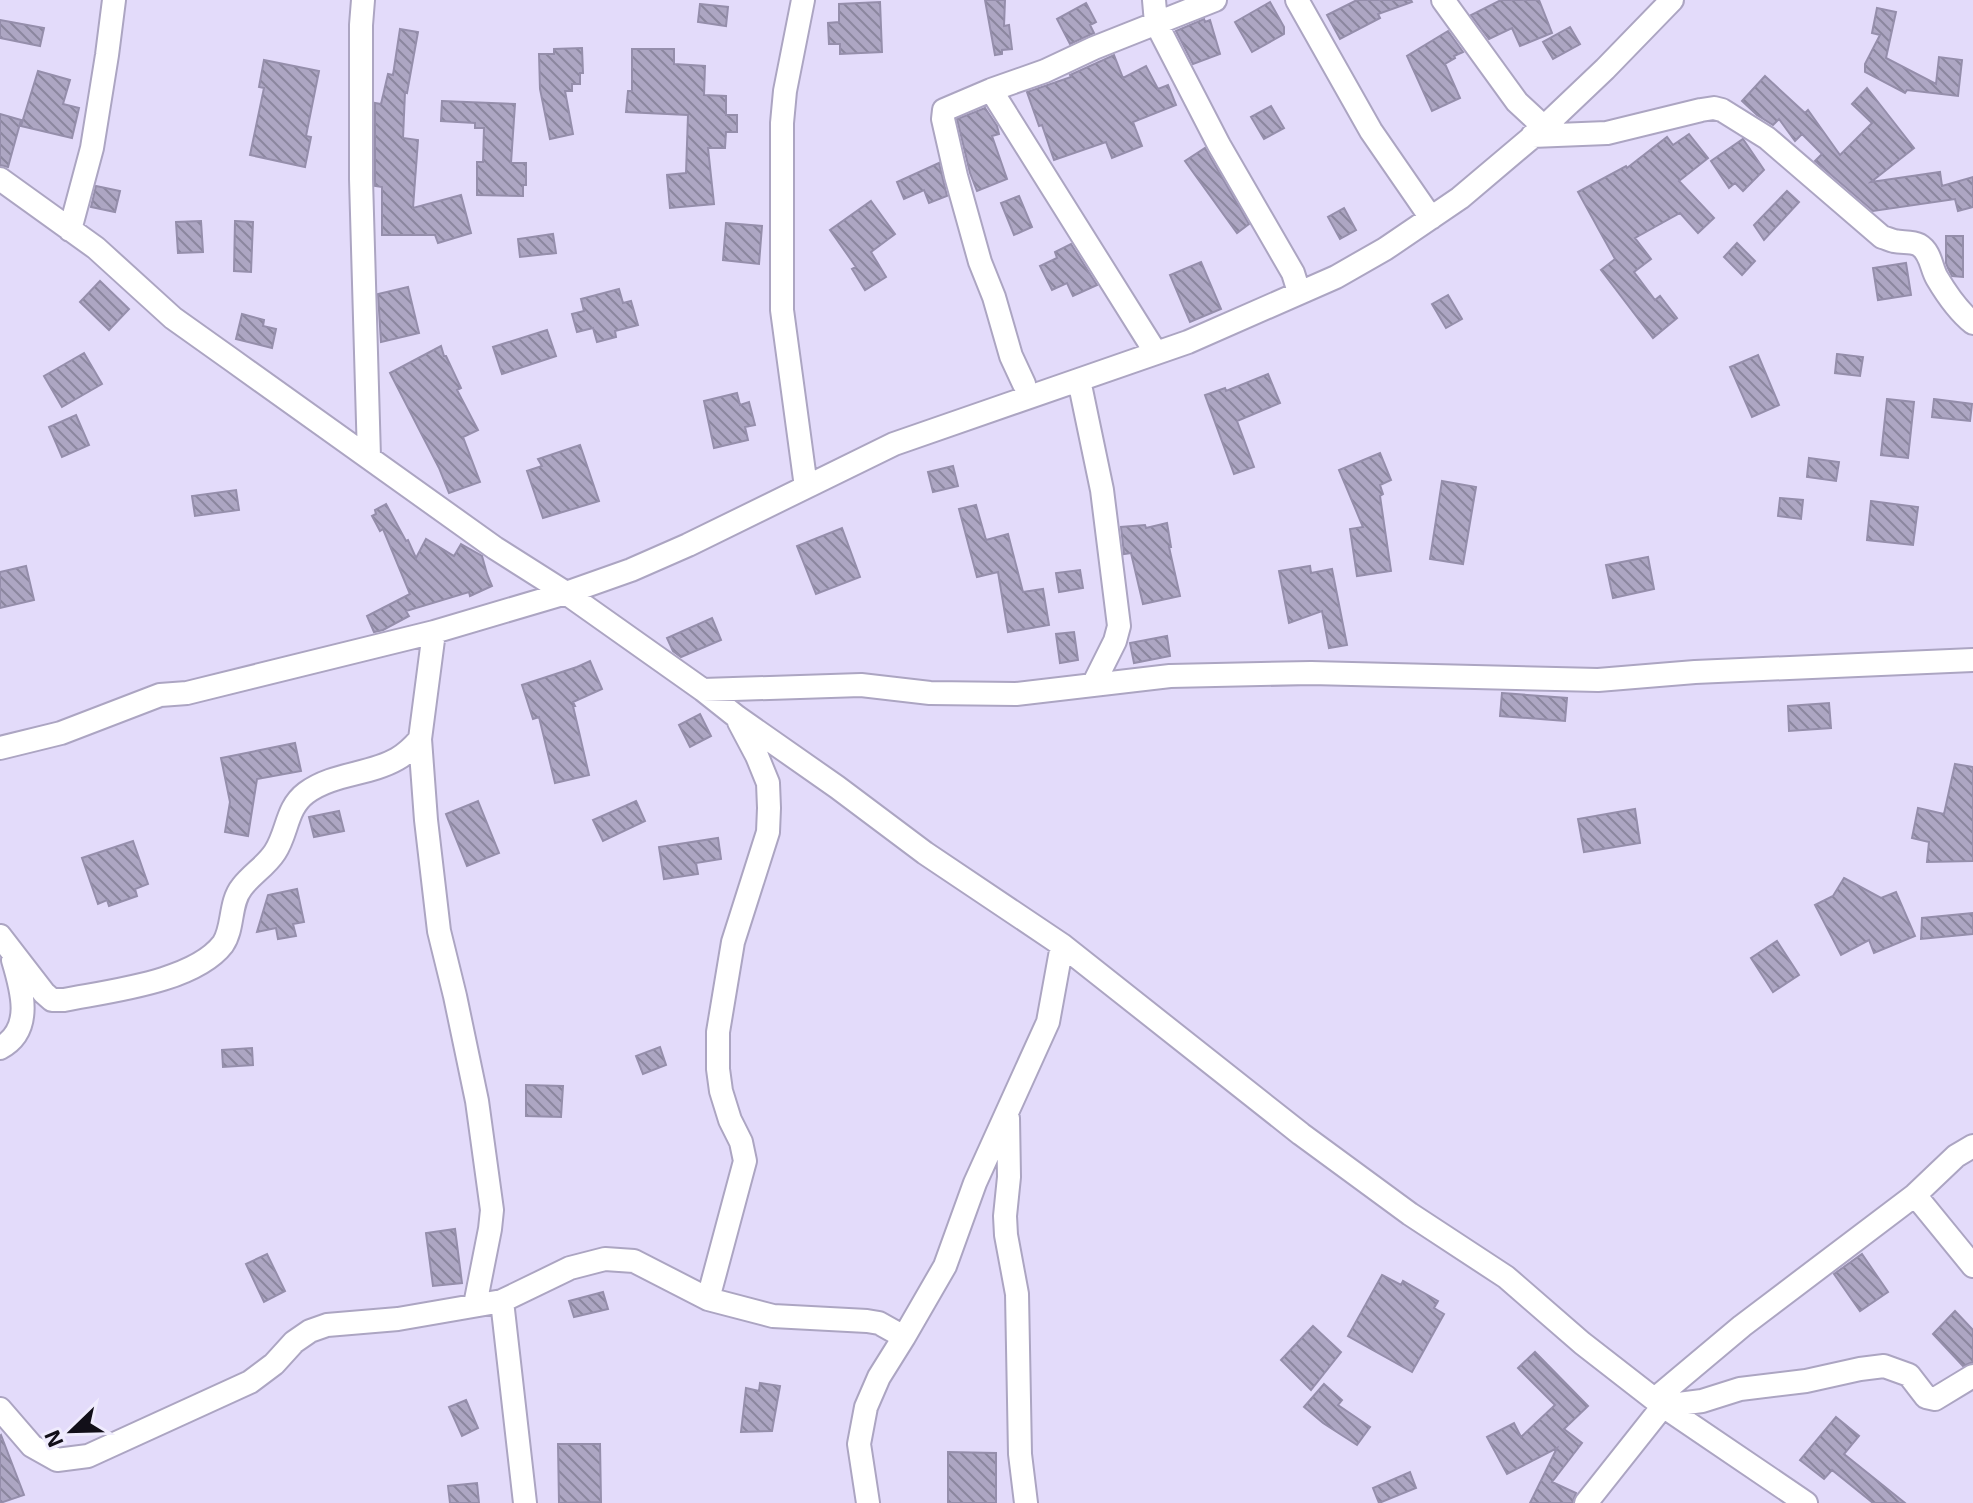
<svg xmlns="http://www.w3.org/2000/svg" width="1973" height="1503" font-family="'Exo 2',sans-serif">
<defs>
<pattern id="building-back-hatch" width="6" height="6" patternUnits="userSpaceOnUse" patternTransform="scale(2)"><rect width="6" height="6" fill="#ada6c3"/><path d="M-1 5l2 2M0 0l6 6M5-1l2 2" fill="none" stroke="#8b869e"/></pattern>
</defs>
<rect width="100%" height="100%" fill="#e3dbfa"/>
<!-- building -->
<path fill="url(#building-back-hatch)" stroke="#958eab" stroke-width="2" d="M985 0H1005L1004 26 1009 25 1012 49 1002 50V54L995 55Z
M1357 0H1411L1412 2 1378 14 1380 18 1340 39 1327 15Z
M1501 0H1539L1552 33 1520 46 1512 28 1489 39 1471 15Z
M880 2 882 52 840 54V44H829L828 23 839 22V4Z
M1270 2 1284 27V34L1252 52 1235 22Z
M1086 3 1096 22 1090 25 1094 33 1070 44 1057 19Z
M700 4 728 7 726 26 698 22Z
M1877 8 1896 12 1886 58 1936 84 1939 57 1962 60 1958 96 1907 90 1905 93 1865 72V64L1880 35 1872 33Z
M1204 19 1205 22 1210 20 1220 54 1193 64 1176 31Z
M0 20 44 28 40 46 0 38Z
M1570 27 1580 44 1553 59 1543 42Z
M400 29 418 32 407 93 405 92 403 138 418 140 413 208 461 195 471 233 438 243 435 235H382V187L375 186V103L381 104 388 74 393 75Z
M1448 31 1463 52 1454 56 1455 58 1445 64 1460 98 1432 111 1407 56Z
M582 48 583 73H580V84H572V91H565L573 134 550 139 540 89 539 54H554V49Z
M632 49H674V64L705 66 704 95 726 96V115H737V132H726L725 148H708L714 204 670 208 667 175 686 173 688 115 626 112 628 91H632Z
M1114 55 1123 78 1146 66 1158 89 1168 85 1176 105 1133 122 1142 146 1112 158 1106 142 1054 160 1042 125 1039 126 1027 92 1071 77 1070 75Z
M264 60 319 71 306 136 311 137 305 167 250 155 264 88 259 87Z
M38 71 70 80 63 104 79 108 72 138 21 126Z
M1765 76 1805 113 1808 110 1840 155 1872 123 1852 104 1867 88 1914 148 1871 182 1940 172 1942 186 1973 177V207L1958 211 1955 199 1873 211 1815 161 1822 154 1802 134 1795 141 1779 119 1773 125 1757 115 1742 101Z
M442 101 515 104 511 163H526V185H523V196L477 195V162H483L484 128H475V123L441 121Z
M1271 106 1284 128 1264 139 1251 117Z
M985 108 997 126 999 134 992 136 1007 179 977 191 970 173 957 119Z
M0 114 21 120 8 167 0 165Z
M1689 134 1708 158 1679 181 1714 218 1698 233 1680 213 1635 238 1651 259 1634 272 1655 300 1660 296 1677 318 1653 338 1601 270 1615 259 1578 192 1626 166 1627 168 1667 137 1673 145Z
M1743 139 1764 170 1743 191 1735 183 1729 188 1711 161Z
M1205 148 1249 224 1237 233 1185 161Z
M939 163 947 196 929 203 924 190 904 199 897 182Z
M96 186 120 191 115 212 91 207Z
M1787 191 1799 202 1764 240 1754 225Z
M1019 196 1032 227 1014 235 1001 203Z
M871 201 895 234 871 252 886 277 865 290 852 269 856 267 830 230Z
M1344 208 1356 230 1340 239 1328 217Z
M201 221 203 252 178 253 176 222Z
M235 221 253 222 251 272 234 271Z
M726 223 762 226 759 264 723 260Z
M553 234 556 253 520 257 518 239Z
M1946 236H1963V277L1952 276 1948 268 1946 263Z
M1737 243 1755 261 1742 275 1724 257Z
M1071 244 1097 285 1073 296 1067 283 1052 290 1040 266 1057 258 1055 252Z
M1201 262 1221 309 1190 322 1170 275Z
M1906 263 1911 295 1878 300 1873 268Z
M100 281 129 309 109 330 80 302Z
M408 287 419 333 381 342 378 294Z
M619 289 623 303 631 301 638 325 615 331 616 337 597 342 593 328 577 332 572 314 584 311 581 299Z
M1448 295 1462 319 1446 328 1432 304Z
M242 314 264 320 263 326 276 329 272 348 236 339Z
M547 330 556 356 502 374 493 347Z
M441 346 444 356H446L461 388 457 390 478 430 463 437 480 482 449 493 439 468 390 373Z
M84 353 102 384 62 407 44 376Z
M1837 354 1863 357 1860 376 1835 373Z
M1758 355 1779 405 1752 417 1730 367Z
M1268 374 1280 403 1237 421 1254 467 1234 474 1205 395 1225 388 1226 391Z
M737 393 740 405 749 402 755 425 745 427 748 440 714 448 704 401Z
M1887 399 1914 402 1908 458 1881 455Z
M1934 399 1972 404 1970 421 1932 417Z
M76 415 89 445 62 457 49 427Z
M580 445 599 501 543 518 527 471 542 466 538 459Z
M1380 453 1391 480 1380 485 1383 494 1380 496 1391 571 1357 576 1350 529 1363 527 1339 470Z
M1809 458 1839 462 1836 481 1807 477Z
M953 466 958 486 933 492 928 472Z
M1442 481 1476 487 1463 564 1430 559Z
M236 490 239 510 195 516 192 496Z
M1780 498 1803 500 1801 519 1778 516Z
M1871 501 1918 507 1913 545 1867 540Z
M386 504 406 541 408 540 416 558 426 539 454 556 461 544 482 556 487 574 492 586 470 596 469 592 406 611 409 616 383 630 374 632 367 616 410 594 383 529 380 531 372 516 376 514 375 510Z
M976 505 986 540 1008 534 1023 592 1043 589 1049 625 1008 632 998 572 977 577 959 509Z
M1167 523 1171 547H1169L1180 596 1143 604 1131 553 1124 554 1121 527 1145 525 1146 528Z
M842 528 860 577 816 594 797 546Z
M1648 557 1654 589 1613 598 1606 565Z
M26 566 34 600 0 608V572Z
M1310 566 1311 573 1332 569 1347 645 1329 648 1322 611 1289 623 1279 571Z
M1080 570 1083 588 1059 592 1056 573Z
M712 618 721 640 681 657 673 651 667 638Z
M1074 632 1078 660 1060 663 1056 634Z
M1167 636 1170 656 1134 663 1130 643Z
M590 661 602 689 573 702 575 706H573L589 775 555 783 539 717 533 719 522 685 577 667Z
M1502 693 1567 698 1565 721 1500 716Z
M1829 703 1831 728 1789 731 1788 706Z
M700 714 711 736 690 747 679 725Z
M295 743 301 771 257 779 248 836 225 832 230 802 221 758Z
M1955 764 1973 767V861L1927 862 1929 842 1912 838 1918 808 1944 814Z
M478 801 499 853 467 866 446 814Z
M636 801 645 821 603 841 593 820Z
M1635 809 1640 843 1584 852 1578 819Z
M339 811 344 831 314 837 309 817Z
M718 838 721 859 696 863 698 874 664 879 659 847Z
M133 841 148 884 135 889 137 896 109 906 107 900 98 904 82 858Z
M1844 878 1881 898 1896 892 1915 936 1874 953 1869 940 1841 955 1815 905 1833 896Z
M297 889 304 922 293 924 296 936 278 939 276 928 257 932 268 895Z
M1973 913V934L1921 939 1922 918Z
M1777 941 1799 975 1773 992 1751 958Z
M660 1047 666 1065 643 1074 636 1056Z
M252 1048 253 1065 223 1067 222 1050Z
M526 1085 563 1086 561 1117 526 1116Z
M455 1229 462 1283 433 1286 426 1233Z
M267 1254 285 1291 264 1302 246 1264Z
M1862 1254 1888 1292 1860 1311 1834 1274Z
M1382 1275 1401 1285 1403 1281 1438 1301 1434 1308 1444 1314 1412 1372 1348 1336Z
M603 1292 608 1309 574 1317 569 1301Z
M1955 1311 1973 1330V1362L1963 1366 1933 1334Z
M1313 1326 1341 1352 1311 1390 1281 1360Z
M1535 1352 1588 1406 1564 1429 1582 1443 1552 1482 1576 1493 1572 1503H1530L1557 1448 1507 1474 1487 1437 1514 1423 1521 1437 1555 1405 1518 1368Z
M760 1383 780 1386 772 1431 741 1432 746 1388 759 1391Z
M1324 1384 1342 1400 1338 1405 1370 1427 1357 1445 1323 1423 1304 1407Z
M466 1400 478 1428 462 1436 449 1407Z
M1836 1417 1859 1436 1844 1454 1905 1503H1873L1832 1470 1824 1479 1800 1460Z
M1 1435 24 1495 0 1503V1436Z
M558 1444H600L601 1502 559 1503Z
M948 1452 996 1453V1503H948Z
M1410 1472 1416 1488 1379 1503 1373 1488Z
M477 1483 479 1503H450L448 1486Z"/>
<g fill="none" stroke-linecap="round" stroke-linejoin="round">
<!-- minor casing -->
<g stroke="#aca5c2" stroke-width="26">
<path id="minor" d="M363 0 361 25V179L369 457
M803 0 785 91 782 123V310L806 487
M1154 0 1156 23 1219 145 1293 273 1299 292
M1297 0 1371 131 1431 218
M1443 0 1517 102 1544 127
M991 90 1156 353
M1532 136 1607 133 1701 110 1714 108 1722 110 1767 138 1882 237C1886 238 1890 240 1894 241 1903 243 1911 241 1919 245 1931 252 1931 268 1937 278 1947 295 1958 311 1973 323
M0 179 96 248 173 318 232 360 495 548 566 593 703 690 737 717 837 787 925 853 1062 945 1301 1134 1410 1214 1506 1277 1582 1343 1663 1406 1806 1503
M70 230 92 148 107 55 114 0
M1079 380 1102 490 1119 626 1115 641 1093 685
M1024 384 1011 356 994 297 980 262 956 176 943 119 944 110 991 90 1045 71 1094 48 1215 0
M434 632 420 739 426 820 439 931 455 996 477 1101 492 1210 490 1229 475 1305
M703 690 861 685 930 693 1016 694 1170 676 1311 673 1598 680 1695 672 1973 660
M0 748 61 733 160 695 187 693 434 632 566 593 631 570 688 545 894 444 1188 342 1336 277 1385 249 1460 198 1544 127 1605 69 1672 0
M0 936 44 993 52 1000H64C109 991 194 982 223 944 234 928 229 903 242 887 252 874 266 866 275 852 288 832 286 808 306 793 333 773 369 775 397 759 406 754 413 747 420 739
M0 1048C34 1030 22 990 13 960
M1008 1118 1009 1177 1005 1216 1006 1235 1017 1294 1020 1454 1026 1503
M1915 1195 1973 1266
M708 1299 745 1161 741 1142 730 1120 721 1091 718 1069V1032L733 942 768 832 769 808 768 783 757 756 739 722
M502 1301 525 1503
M1655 1399 1742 1326 1915 1195 1956 1156 1973 1146
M0 1409 32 1446 57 1460 88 1456 250 1382 274 1364 294 1342 310 1331 327 1325 398 1319 502 1301 570 1268 605 1259 634 1261 708 1299 773 1316 867 1321 879 1323 904 1337
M868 1503 859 1444 866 1407 879 1377 904 1337 945 1266 975 1183 1048 1022 1062 945
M1586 1503 1663 1406 1702 1401 1740 1389 1806 1381 1860 1369 1884 1366 1909 1375 1926 1397 1935 1399 1973 1376"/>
</g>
<!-- minor -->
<use href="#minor" stroke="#fff" stroke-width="22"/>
</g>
<!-- north arrow -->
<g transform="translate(72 1431) rotate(247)" stroke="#efebfd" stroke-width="6" paint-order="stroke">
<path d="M0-6L14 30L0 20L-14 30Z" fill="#120f19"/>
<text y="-12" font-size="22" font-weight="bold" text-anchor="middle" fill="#120f19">N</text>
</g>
</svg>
